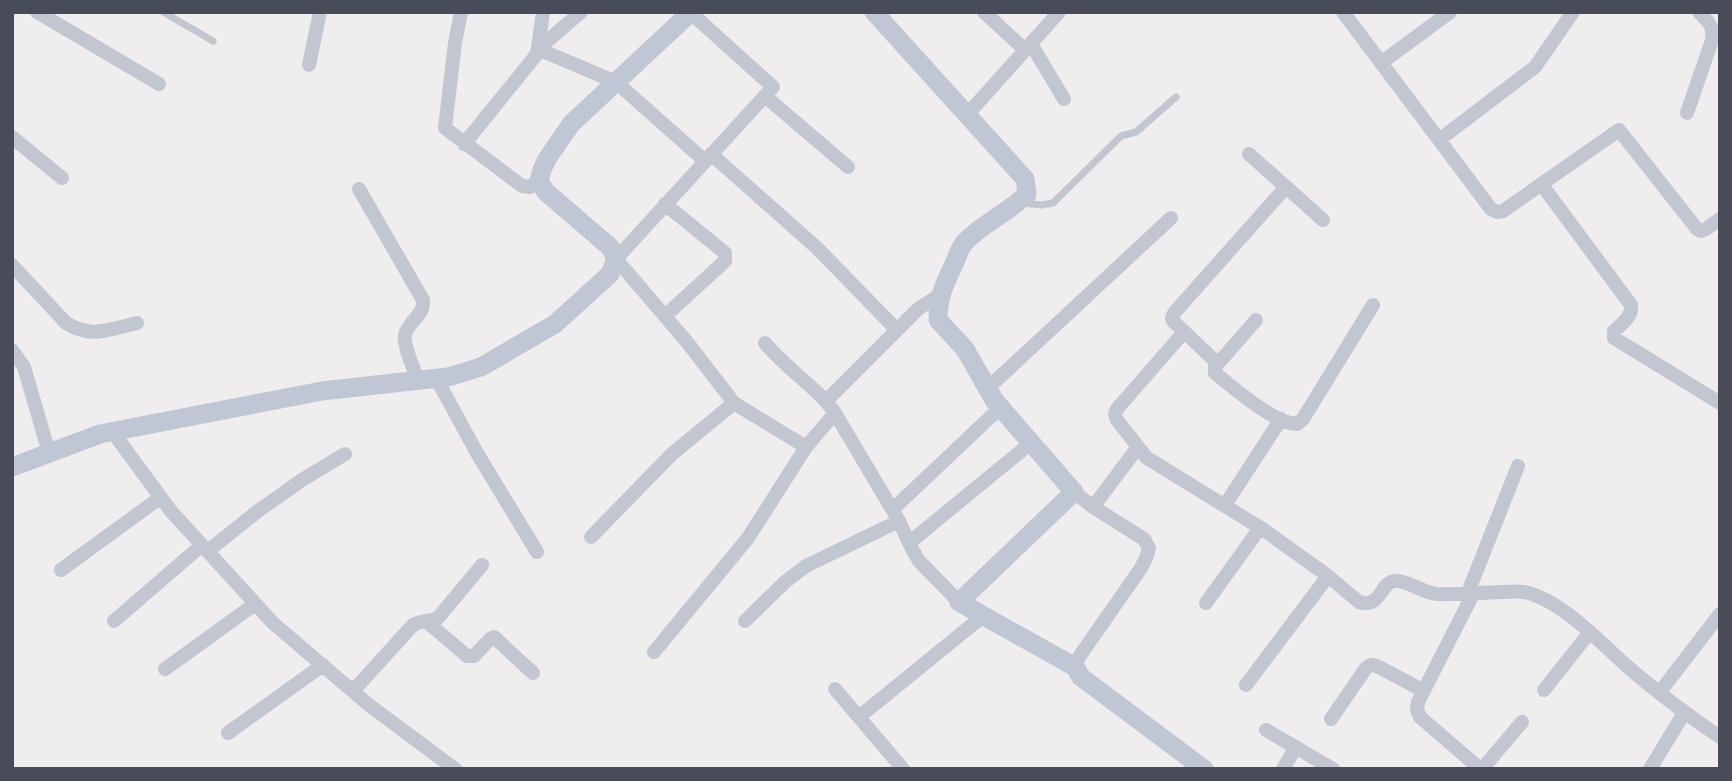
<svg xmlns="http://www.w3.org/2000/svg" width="1732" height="781" font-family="'Nunito Sans',sans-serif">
<rect width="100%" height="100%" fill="#efeded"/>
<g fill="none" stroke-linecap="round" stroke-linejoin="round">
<!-- lane -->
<path stroke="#c1c6d1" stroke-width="7" d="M163 12 213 41
M1022 203 1042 205 1053 203 1121 136 1136 132 1176 97"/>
<!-- street -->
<path stroke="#c1c6d1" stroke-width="14" d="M37 12 159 84
M461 12 455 43 445 128 522 186 530 187 539 181
M581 12 538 49 616 82 705 161
M984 12 1025 50
M1343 12 1491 209 1497 212 1503 211 1619 130 1697 229 1701 231 1706 229 1720 219
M691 13 773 87 616 259 687 342 734 403 806 447
M1031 44 1064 99
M1381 63 1450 12
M309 65 320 12
M765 96 848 167
M1687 113 1712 40C1714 26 1709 23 1699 12
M967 115 1059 12
M12 137 62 178
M1439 140 1535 67 1573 12
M464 144 537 54 543 12
M711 154 817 248 897 330
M1249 154 1323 220
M1542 185 1631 305C1633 317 1621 324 1614 331V338L1720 403
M1286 187 1174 313 1172 318 1173 321 1215 361V373C1234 388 1273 423 1297 424L1303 419 1373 305
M359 189 423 300C425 315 408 321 405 335 403 346 414 369 418 380
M12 265 66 323C91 339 111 329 137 323
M665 316 725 261V253L665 204
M1184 332 1117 409 1115 414 1117 420 1147 458 1264 530 1328 576 1359 602C1383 609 1379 580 1397 581 1409 581 1423 593 1437 594 1459 595 1480 593 1501 592 1508 592 1516 591 1523 592 1561 598 1605 648 1635 673 1662 696 1690 717 1720 737
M765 343C786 369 816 386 835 413L899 521 912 549 919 561 959 602
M12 350 24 367 49 453
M1216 366 1256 320
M436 378 477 453 537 552
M988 388 1171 218
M826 401 918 309 941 294
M112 431 170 510 273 623 369 705 455 769
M1074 492 1093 507 1144 539 1149 548 1147 556 1141 568 1079 657 1075 667
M1225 505 1281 419
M1093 507 1138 447
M893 509 1001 407
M591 537 672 454 734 403
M909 543 1032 442
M208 551 258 511 302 480 345 454
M61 570 161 497
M1473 594 1418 702 1417 709 1420 717 1478 767 1477 769
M1467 595 1518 466
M1206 603 1260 528
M114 621 202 545
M426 621 467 656H474L490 639 494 637 533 673
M745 621 785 582 806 566 899 521
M654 652 748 538 806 447 835 413
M165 669 255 604
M1246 685 1328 576
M835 689 903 769
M1544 690 1590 632
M353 691 413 625C421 620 430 622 438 618L482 565
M1659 693 1720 614
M859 717 983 616
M1331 719 1366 668 1371 665 1377 666 1424 691
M1266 730 1333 769
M228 733 323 665
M1483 768 1522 722
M1283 769 1296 747
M1650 769 1684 713"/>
<!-- secondary -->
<path stroke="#c1c6d4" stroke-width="19" d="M874 12 1025 179 1027 194C1008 213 983 223 965 242 960 247 958 255 955 262 945 283 938 296 938 320L965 349 994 400 1074 492 959 602 1075 667 1081 677 1204 769
M12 467 100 434 322 391 448 377 481 367 555 324 610 274 616 259 611 248 546 192 539 181 542 170 547 159 571 124 691 12"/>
</g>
<!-- border -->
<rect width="1732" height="781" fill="none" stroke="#474c58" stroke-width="28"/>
</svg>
